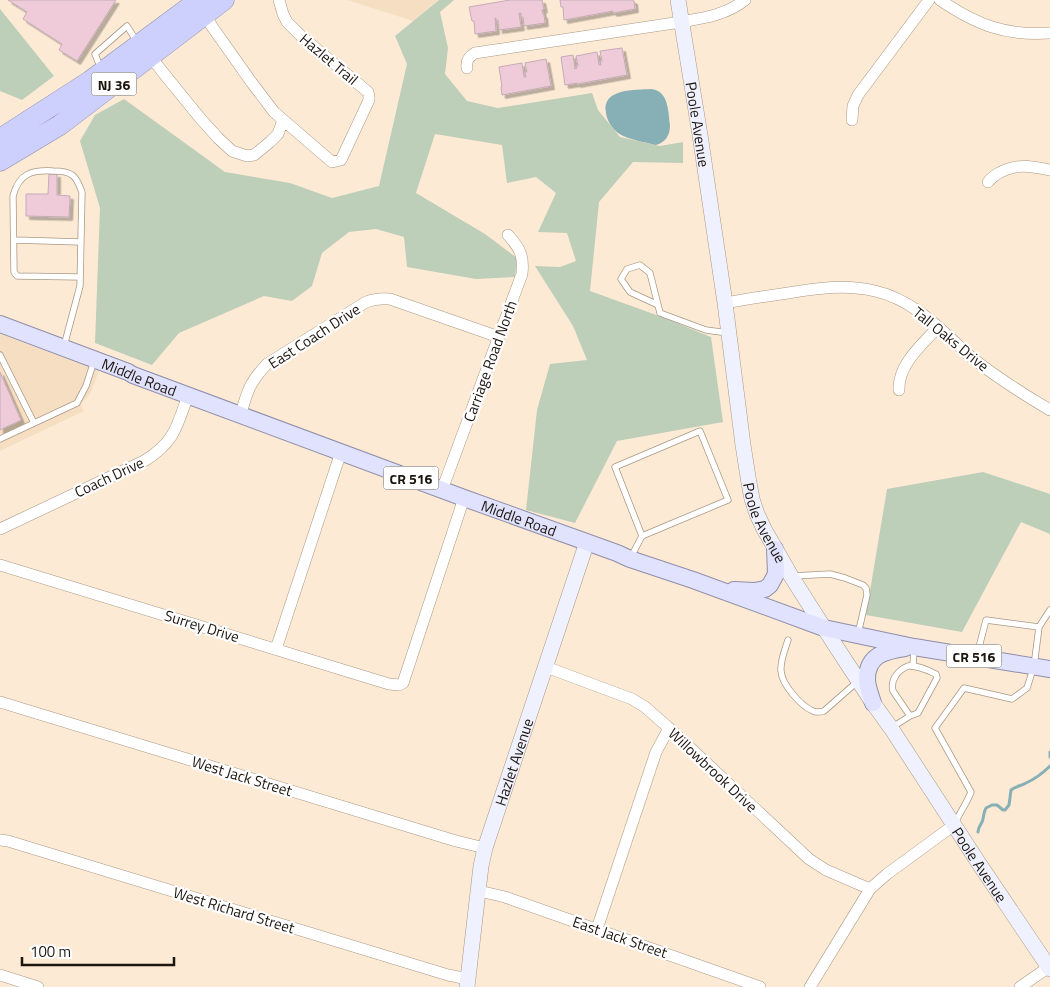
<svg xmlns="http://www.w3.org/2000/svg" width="1050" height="987" font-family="'Titillium Web',sans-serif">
<defs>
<filter id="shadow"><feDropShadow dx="3.5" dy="3.5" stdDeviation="0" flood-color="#0004"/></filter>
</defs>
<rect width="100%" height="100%" fill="#fdead5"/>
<!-- built -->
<path fill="#f6dec3" d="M347 0H438L413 21Z
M0 334 99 371 90 394 86 399 80 404 84 411 0 451Z"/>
<!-- green -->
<path fill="#bdceb9" d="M439 0H454L440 12 448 48 445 74 467 101 498 108 592 93 598 110 620 137 660 146 683 142V163L633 162 599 202 590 291 662 317 711 337 723 422 617 441 575 523 526 510 537 410 550 364 587 360 573 326 535 266 560 267 576 261 567 233 538 232 556 193 536 177 507 183 502 145 435 134 416 193 485 234 517 258 515 277 476 279 407 267 404 237 376 229 349 232 322 253 312 286 292 301 264 296 179 333 152 365 95 343 100 208 80 141 95 115 124 99 225 172 290 183 332 198 379 186 407 64 395 36Z
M0 9 54 76 22 100 0 91Z
M983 472 1050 494V534L1021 522 962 632 866 615 887 489Z"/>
<!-- water -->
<path fill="#87b0b6" d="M651 89C669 91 668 111 670 125 670 135 666 142 656 145 644 142 629 140 618 133 612 128 607 121 606 113 601 88 636 90 651 89Z"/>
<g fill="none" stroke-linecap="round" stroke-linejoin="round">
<!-- stream -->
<path stroke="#87b0b6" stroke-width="3" d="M1050 752V757
M978 832C978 828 980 826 982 822 984 818 983 813 986 808L992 805H997L1003 810H1005L1009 805 1011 790C1016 786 1021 786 1026 783 1035 779 1043 773 1050 766"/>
</g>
<!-- building -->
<path fill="#efcbda" stroke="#c5abb6" filter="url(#shadow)" d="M8 0H116L77 61 59 50 62 44 23 19 27 12Z
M510 0H542L544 9 542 10 543 14 544 15 545 23 524 26 523 17H521V13H519L521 27 499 30 498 20 496 21V18H495L496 31 475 34 474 21H472L469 7Z
M560 0H632L634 1 635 9 613 13V11L564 20 563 7H561Z
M622 48 627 75 577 84V83L565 85 561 57 573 55 575 69 577 68 576 66H578L576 56 597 52 599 65H601L600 61H602L600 51Z
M546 59 551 86 502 95 501 87H502L499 67 522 63 524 77H526L525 72H527L525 63Z
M49 174H57V195L70 196 69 217 26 216V194H48Z
M0 372 21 420 0 430Z"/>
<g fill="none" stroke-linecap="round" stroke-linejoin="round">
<!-- lane casing -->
<g stroke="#a99884" stroke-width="7">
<path id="lane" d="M101 69 95 54 127 26 137 42
M14 240 81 242
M658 305 630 292 621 279 627 269 640 265 650 273 660 313 706 330 728 333
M64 346 80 286 82 192C79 186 78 179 72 175 67 171 59 171 53 171 32 170 19 173 13 196L14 272 17 276 80 277
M0 355 34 423
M0 439 77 403 86 386 94 361
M631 557 642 536 728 500 700 431 615 467 642 536
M793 576 830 574 845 578 863 585 866 588 867 595 858 634
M1039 627 1050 610
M788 640C785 650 780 661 781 671 782 685 801 706 813 711 817 713 820 712 824 711L857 682
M908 666C917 665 927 670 936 674L937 678 918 713 910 716 893 691C890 680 898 670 908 666Z
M913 666 914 648
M891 728 910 716
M955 823C960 812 967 803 971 792L935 728 964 688 1012 699 1027 688 1034 666 1039 627 986 620 977 655"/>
</g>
<!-- street casing -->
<g stroke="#a99884" stroke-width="12">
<path id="street" d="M940 0C977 25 1005 36 1050 33
M205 15 213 28 252 83 274 112 332 162 341 160 369 100V97L368 92 301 36 287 22 283 14 279 0
M150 56 165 75 200 118 218 138 232 151 247 156 254 155 270 142 278 134 283 120
M467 68C466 61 468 57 475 53L681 22C704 18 726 15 745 0
M852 120 853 106 858 95 929 0
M988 182C991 178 993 177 997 174 1015 163 1030 166 1050 170
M725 303C746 299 767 296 788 293 818 288 846 284 875 291 915 300 942 331 971 357 996 377 1023 394 1050 410
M899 390C898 364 922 345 938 327
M241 414C247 391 250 382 267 364L366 302C374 299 381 298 390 299L499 337
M442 490 522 274C524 256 520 248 508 235
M0 529 144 461C174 443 177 427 188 395
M0 565 389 684 399 685 403 683 464 498
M276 649 341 452
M546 667 632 699 645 707 669 728 809 859 826 870 870 889
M0 702 456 841 485 848
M0 840 8 841 448 975 468 979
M479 891 505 897 760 987
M597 929 656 752 669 728
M0 975 38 987
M810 987 870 889 887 874 954 825
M1020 987 1049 967"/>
</g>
<!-- secondary casing -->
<g stroke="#a99884" stroke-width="16">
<g id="secondary">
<path id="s1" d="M678 0 700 135 725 303 743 445 749 483 752 499 757 514 764 529 791 576 824 628 873 703 891 728 978 862 1050 969"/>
<path id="s2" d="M467 987 481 866 485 848 587 542"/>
</g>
</g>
<!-- primary casing -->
<g stroke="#8f8eaa" stroke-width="18">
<g id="primary">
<path id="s3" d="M0 324 128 372 133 375 464 498 617 553 630 559 693 580 824 628 914 647 1050 669"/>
<path d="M734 590 754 591 765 589 770 585 776 574 775 549"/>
<path d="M873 703C871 696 867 687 867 679 867 655 885 651 905 648"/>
</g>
</g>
<!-- highway casing -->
<g stroke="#8f8eaa" stroke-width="21">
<path id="highway" d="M0 139 90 81 199 0
M0 161 60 125 224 0"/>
</g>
<!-- lane -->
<use href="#lane" stroke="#fff" stroke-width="5.5"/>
<!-- street -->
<use href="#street" stroke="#fff" stroke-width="11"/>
<!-- secondary -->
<use href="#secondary" stroke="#f0f1fe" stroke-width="15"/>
<!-- primary -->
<use href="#primary" stroke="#e1e2fe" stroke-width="16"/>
<!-- highway -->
<use href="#highway" stroke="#cdcffd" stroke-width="20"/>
</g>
<g text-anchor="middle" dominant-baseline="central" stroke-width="4.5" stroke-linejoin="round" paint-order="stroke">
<!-- shield labels -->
<g fill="#fff" stroke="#615c57" stroke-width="1">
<rect x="91.5" y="72.5" width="45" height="23" rx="4"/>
<rect x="383.5" y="466.5" width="55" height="23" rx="4"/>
<rect x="946.5" y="644.5" width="55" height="23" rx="4"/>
</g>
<g font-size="14" font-weight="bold" fill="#1d160f">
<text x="114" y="84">NJ 36</text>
<text x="411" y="478">CR 516</text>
<text x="974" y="656">CR 516</text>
</g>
<!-- street labels -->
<g font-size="15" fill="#1d160f" stroke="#fff">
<text transform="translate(329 59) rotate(40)">Hazlet Trail</text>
<text stroke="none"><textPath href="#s1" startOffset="126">Poole Avenue</textPath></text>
<text transform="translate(314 336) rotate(-33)">East Coach Drive</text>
<text transform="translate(951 339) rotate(39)">Tall Oaks Drive</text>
<text transform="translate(490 361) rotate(-70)">Carriage Road North</text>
<text stroke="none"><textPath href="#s3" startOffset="149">Middle Road</textPath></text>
<text transform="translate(109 477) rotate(-25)">Coach Drive</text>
<text stroke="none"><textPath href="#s3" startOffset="554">Middle Road</textPath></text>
<text stroke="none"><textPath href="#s1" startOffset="531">Poole Avenue</textPath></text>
<text transform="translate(202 626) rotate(17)">Surrey Drive</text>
<text stroke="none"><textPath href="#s2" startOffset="231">Hazlet Avenue</textPath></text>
<text transform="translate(713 770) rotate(43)">Willowbrook Drive</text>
<text transform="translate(242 776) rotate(17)">West Jack Street</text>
<text stroke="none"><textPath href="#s1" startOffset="936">Poole Avenue</textPath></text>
<text transform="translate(234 910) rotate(17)">West Richard Street</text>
<text transform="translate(620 937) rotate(19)">East Jack Street</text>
</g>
</g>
<!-- scale -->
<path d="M22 957v8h152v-8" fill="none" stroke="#1d160f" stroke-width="2.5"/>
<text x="30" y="957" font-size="15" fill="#1d160f" stroke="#ffffff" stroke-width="4" paint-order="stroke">100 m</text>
</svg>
